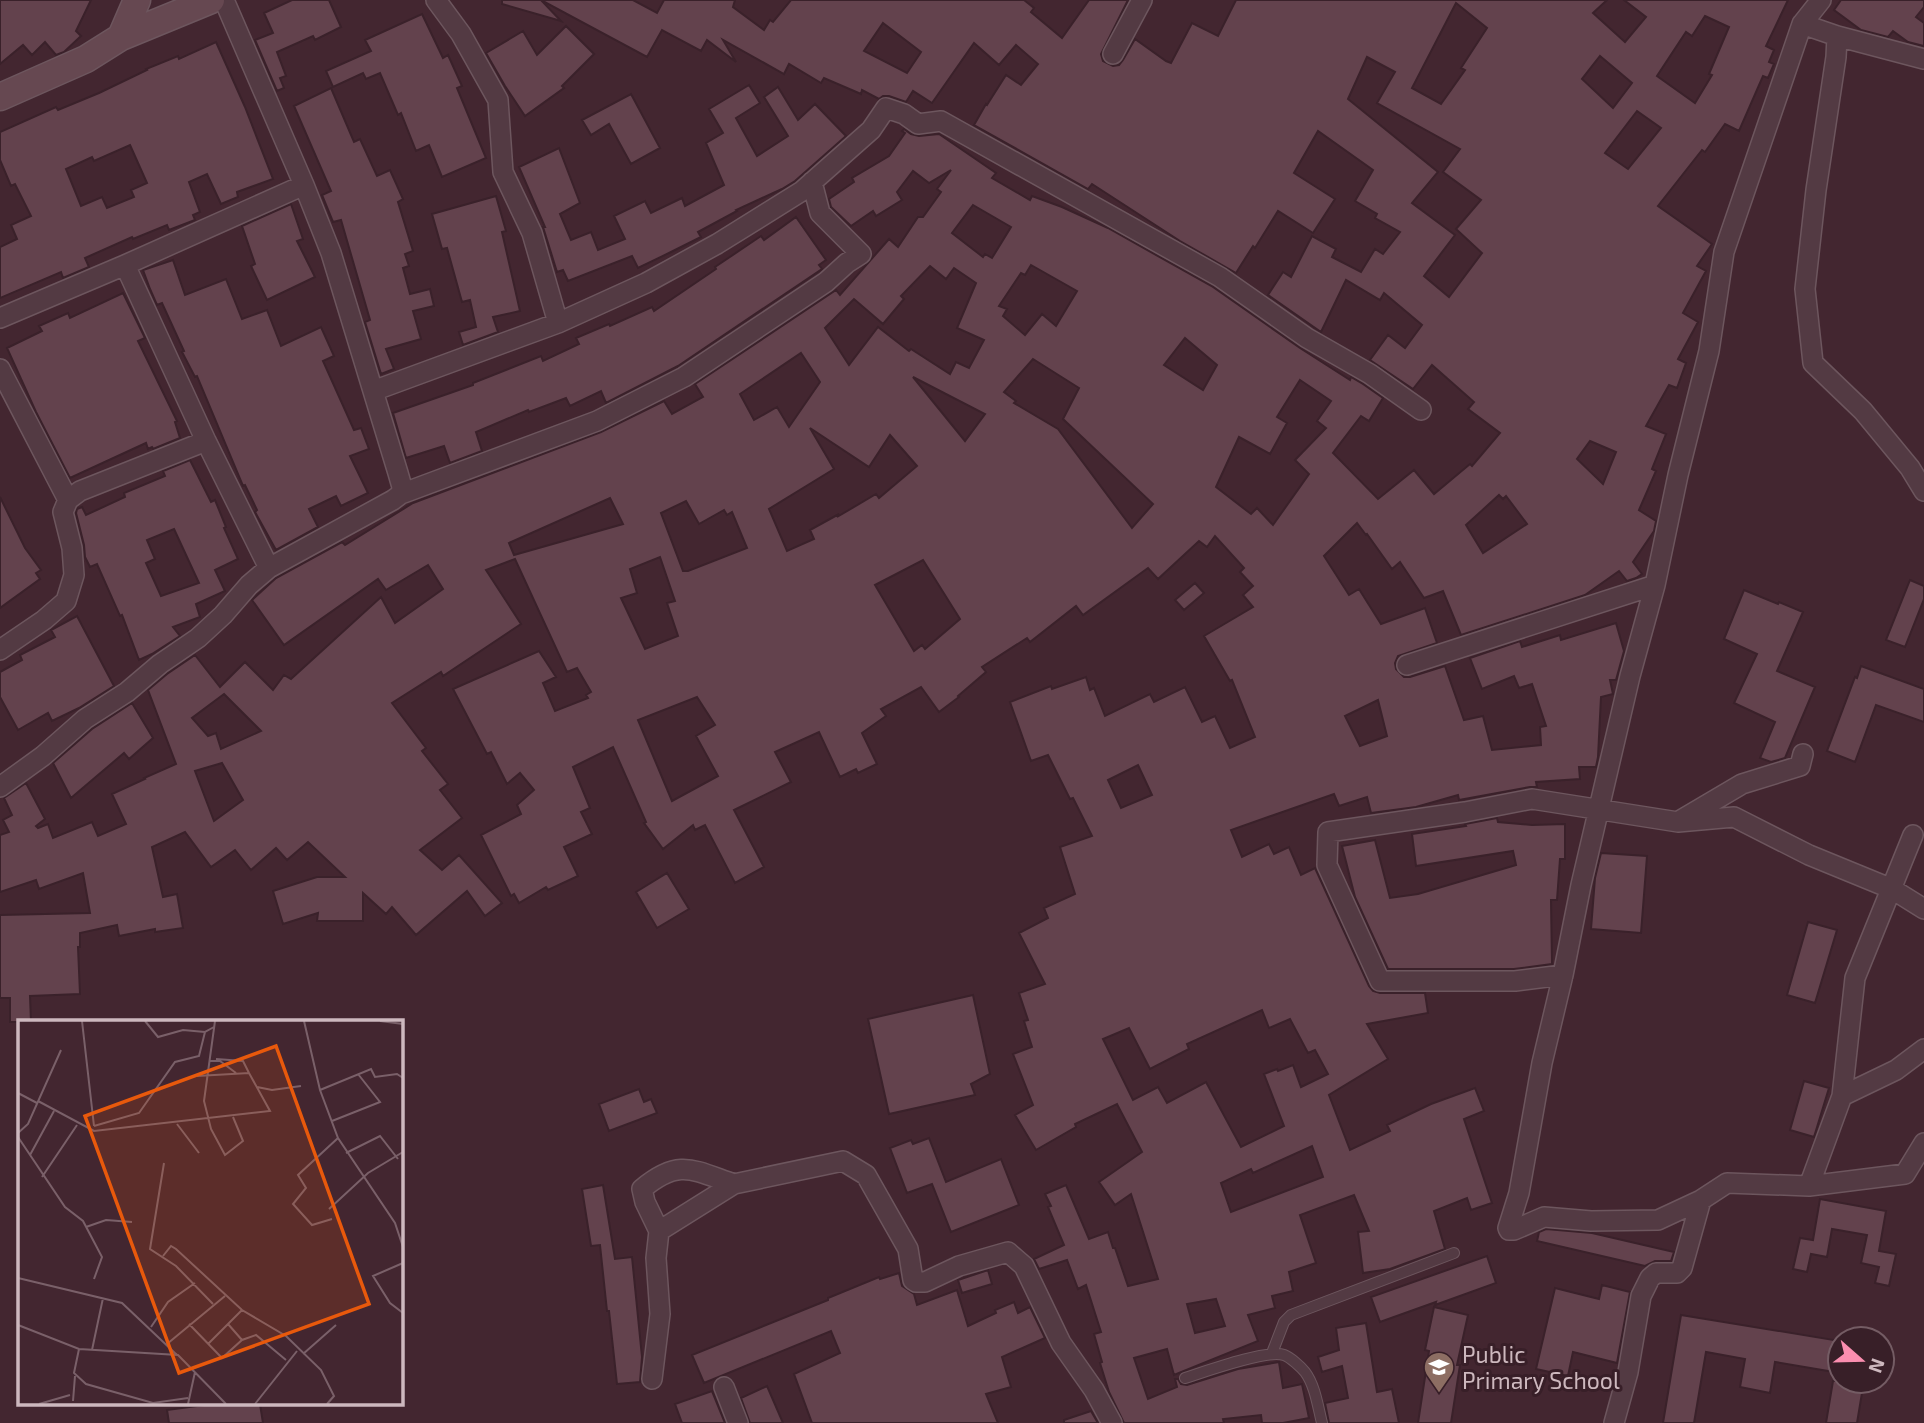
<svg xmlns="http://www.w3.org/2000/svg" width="1924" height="1423" font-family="'Exo 2',sans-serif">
<rect width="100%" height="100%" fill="#432630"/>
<!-- building -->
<path fill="#63424d" stroke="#3a212a" stroke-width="2" fill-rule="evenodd" d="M0 0H91L76 31 81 36 64 52 56 55 45 42 32 55 23 45 0 64Z
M292 0H329L341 27 315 40 313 36 277 52 286 76 280 78 284 88 277 91 255 40 273 33 264 13Z
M502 0H633L657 13 664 0H735L733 7 764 30 770 20 773 22 791 0H1024L1034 8 1031 12 1062 38 1089 0H1128L1101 54 1103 61 1113 66 1119 65 1123 60 1135 39 1166 61 1171 63 1192 23 1218 36 1236 0H1607L1593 13 1625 42 1646 17 1624 0H1788L1766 46 1774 50 1769 62 1774 64 1768 78 1763 76 1739 131 1725 124 1705 152 1702 150 1658 206 1712 244 1697 266 1706 271 1683 313 1698 322 1678 359 1686 363 1677 388 1669 385 1646 426 1666 434 1652 469 1656 471 1639 510 1656 521 1654 531 1633 562 1642 574 1636 578 1627 581 1619 571 1585 595 1461 635 1443 591 1424 598 1400 562 1392 569 1367 534 1366 535 1357 523 1324 556 1349 595 1359 589 1381 624 1425 608 1437 643 1398 656 1395 663 1396 669 1404 677H1410L1445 666 1464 720 1483 716 1492 750 1541 745 1540 727 1546 726 1532 684 1519 688 1514 676 1482 689 1470 658 1520 641 1522 647 1560 635 1561 640 1616 623 1624 651 1616 680H1610L1613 694 1601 697 1598 757 1596 767H1579L1580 779 1536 782 1537 787H1530L1459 800 1458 795 1416 807 1371 813 1367 797 1339 806 1334 794 1231 830 1242 857 1269 844 1274 854 1289 847 1301 875 1315 868 1369 986 1373 991 1380 993H1425L1428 1013 1367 1024 1388 1059 1329 1095 1350 1150 1390 1131 1387 1125 1431 1104 1475 1088 1484 1111 1464 1119 1492 1203 1471 1210 1467 1198 1434 1211 1445 1249 1390 1269 1363 1273 1358 1232 1369 1231 1354 1195 1300 1215 1316 1263 1289 1272 1293 1291 1272 1296 1275 1308 1248 1315 1258 1341 1174 1375 1167 1349 1134 1358 1148 1399 1177 1387 1175 1379H1178L1181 1384 1187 1385 1238 1369 1279 1362 1283 1388 1302 1384 1309 1418 1283 1423H1262L1261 1415 1223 1419 1224 1423H1124L1109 1392 1100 1363 1102 1362 1094 1334 1101 1332 1086 1285 1078 1289 1067 1260 1039 1269 1034 1259 1064 1245 1048 1207 1051 1206 1045 1194 1066 1185 1089 1239 1108 1232 1113 1248H1115L1128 1286 1158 1279 1131 1194 1115 1205 1099 1182 1142 1152 1117 1104 1075 1124 1076 1127 1036 1150 1015 1115 1033 1105 1013 1054 1032 1047 1024 1021 1028 1020 1019 993 1045 984 1019 933 1048 918 1044 908 1075 894 1060 847 1092 836 1073 798 1070 799 1048 755 1031 761 1010 702 1051 686 1052 689 1086 677 1090 690 1094 688 1105 716 1150 694 1154 702 1185 687 1202 722 1215 716 1230 748 1255 737 1232 680 1230 681 1204 636 1253 607 1243 595 1253 586 1240 572 1244 568 1215 536 1207 547 1199 541 1158 579 1148 568 1083 615 1076 606 1030 642 1027 638 982 667 986 672 958 696 959 697 939 712 921 687 881 709 886 716 862 733 877 764 858 773 856 769 840 777 819 732 775 752 791 782 734 810 764 867 735 883 705 825 695 830 693 825 663 849 644 823 646 822 613 747 573 767 590 808 581 812 592 834 564 847 578 876 548 890 546 887 519 903 514 894 511 896 481 835 521 814 517 805 534 790 520 773 507 784 491 752 487 754 453 689 539 651 556 677 543 683 555 711 588 698 586 695 591 692 577 668 567 672 515 559 486 570 521 624 443 676 441 672 392 703 426 748 422 751 448 784 440 790 462 818 420 850 442 870 459 855 502 903 485 916 467 891 416 935 392 907 386 914 363 893V921H317L318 913 283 924 273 891 317 877H345L308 842 287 860 276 848 251 870 235 850 211 867 185 832 152 847 163 897 177 894 183 928 155 932V929L119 936 117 925 80 933V947H78L80 994 30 996 31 1022H10V998H0V915L90 913 83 873 39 889 36 880 0 892V835L9 832 3 820 12 815 4 798 26 783 45 819 36 826 38 828 48 824 53 838 92 822 98 836 126 824 112 794 145 779 144 778 176 764 148 690 167 674 195 655 220 687 245 662 273 690 284 675 291 679 381 597 395 623 443 589 428 565 386 590 378 579 284 645 252 600 276 578 342 542 345 545 413 503 601 432 664 401 672 414 703 397 695 384 836 290 840 295 889 239 898 247 918 217H923L941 192 937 189 951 170 929 183 913 171 897 192 902 200 876 216 873 211 851 226 831 207 829 199 854 182 852 178 889 156 905 133 902 131 904 129 911 134 919 136 939 134 996 173 992 178 1030 200 1032 196 1062 207 1108 228 1213 287 1300 348 1350 380 1351 377 1363 384 1383 398 1369 421 1361 416 1333 453 1378 499 1414 470 1434 494 1470 464 1472 466 1500 433 1468 409 1474 402 1432 365 1413 389 1370 360 1388 335 1405 348 1422 325 1384 293 1380 300 1346 280 1321 332 1268 295 1283 272 1291 277 1312 236 1336 249 1332 257 1361 272 1375 249 1383 254 1400 232 1375 218 1377 214 1355 201 1373 170 1318 131 1294 173 1335 199 1313 233 1278 211 1255 248 1253 246 1236 273 1180 241 1092 184 1088 189 974 125 986 104 987 105 1006 75 1021 85 1038 64 1016 45 999 65 974 43 932 103 913 91 906 102 889 96H883L879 99 862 90 861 94 824 78 821 83 789 64 784 74 723 40 736 62 707 40 701 51 662 30 647 57 541 0 561 21 502 4ZM1456 3 1487 28 1461 68 1465 70 1441 104 1412 88ZM1705 16 1729 27 1709 74 1712 75 1695 103 1657 76 1686 32 1692 36ZM883 23 921 52 907 73 864 51ZM1600 56 1632 83 1613 108 1582 79ZM1367 57 1395 72 1377 103 1460 149 1443 172 1481 200 1456 229 1482 253 1449 297 1424 276 1455 235 1412 203 1438 172 1348 99ZM1637 111 1661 128 1628 169 1605 153ZM973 205 1011 227 992 258 985 254 983 257 952 233ZM1031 265 1077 291 1056 326 1042 314 1025 335 1003 316 1007 309 999 306 1021 273 1025 275ZM930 266 946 279 954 268 976 283 957 328 984 340 969 368 956 362 950 374 911 349 909 351 878 327 849 365 825 328 854 299 883 324 904 299 901 296ZM1185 338 1217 365 1203 390 1164 365ZM801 353 820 382 789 427 777 407 754 420 740 394ZM1033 359 1079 388 1063 419 1153 504 1132 528 1058 429 1014 403 1016 401 1004 392ZM913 377 985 414 965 441ZM1300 380 1331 401 1317 421 1326 428 1295 460 1309 474 1273 525 1257 508 1251 514 1216 487 1239 437 1270 454 1287 423 1277 417ZM810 428 869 467 890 435 917 466 879 498 876 494 837 517 839 514 810 530 814 539 787 551 769 509 834 469ZM1590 441 1616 452 1603 484 1577 459ZM1499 495 1503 499 1506 496 1527 524 1483 553 1466 525ZM610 498 623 524 514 555 509 543ZM686 501 699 524 724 510 727 515 732 512 747 548 688 571H683L661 513ZM660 557 675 601 667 603 678 636 645 649 621 598 637 593 630 569ZM923 560 960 619 925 649 922 645 914 651 875 585ZM224 694 261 731 221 749 216 733 208 736 192 718ZM697 697 715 725 696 736 718 776 672 801 638 720ZM1378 700 1387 736 1360 746 1345 716ZM222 763 243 800 214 821 195 771ZM1138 765 1152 795 1121 808 1108 780ZM1262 1010 1269 1028 1290 1019 1308 1053 1315 1050 1328 1074 1301 1087 1293 1065 1278 1071 1277 1069 1264 1074 1284 1126 1241 1147 1206 1082 1167 1103 1158 1087 1133 1100 1103 1039 1129 1028 1150 1069 1189 1049 1187 1044ZM1312 1146 1323 1177 1231 1212 1221 1183 1251 1169 1253 1173ZM1216 1299 1225 1326 1195 1333 1187 1304Z
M1841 0H1924V7L1916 17 1924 23V46L1908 42 1893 31 1888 37 1861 30 1834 10Z
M422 14 443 58 448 55 462 86 457 88 486 158 442 177 429 145 416 151 401 113 398 115 380 73 366 79 363 73 333 87 326 71 371 51 365 40Z
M566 26 594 54 562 86 564 88 525 116 505 86 486 53 523 31 537 55Z
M216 42 245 107 273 179 237 192 238 197 221 204 207 174 189 182 200 212 193 215 195 220 169 230 167 225 133 239 132 237 85 258 89 267 63 278 61 272 0 298V247L17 239 11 225 31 216 15 184 11 186 0 160V132L56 107 58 110 99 93 147 70 146 69 178 56 179 59ZM130 145 147 183 131 190 134 197 107 208 102 197 81 206 66 169 92 157 94 161Z
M749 85 760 103 736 118 757 156 788 136 764 97 778 87 798 120 815 104 846 136 795 181 782 189 736 210 737 211 698 232 701 237 669 253 638 268 632 256 568 281 563 270 557 272 543 227H545L519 167 559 148 580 203 560 214 571 240 591 232 598 250 625 239 614 216 645 201 651 213 682 198 685 206 724 185 706 143 723 133 709 109Z
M331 88 354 142 360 139 377 176 390 170 403 199 398 202 413 251 405 254 409 266 403 268 410 294 430 289 434 306 413 311 421 339 386 349 394 369 381 374 365 322 370 320 341 220 333 222 322 195 331 191 294 106Z
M631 94 660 148 631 164 609 124 591 135 582 120Z
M496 196 506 231 502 232 520 311 493 317 498 332 463 345 459 332 476 327 470 300 462 302 447 248 442 249 432 214Z
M291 204 303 239 297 241 315 277 267 300 251 266 255 264 242 226Z
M796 217 826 260 819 265 822 269 678 366 606 403 601 391 570 406 566 398 529 412 528 410 476 432 482 451 450 463 444 446 406 458 393 413 473 385V383L541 356 543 361 579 344 576 338 609 324 610 326 652 307 654 311 716 269 715 267 761 236 764 240Z
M173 260 185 295 226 279 242 319 267 310 281 346 321 327 334 356 323 361 354 430 361 428 369 449 350 456 368 493 341 506 336 496 309 509 318 527 276 550 255 512 257 510 245 485 243 486 197 376 195 377 182 352 184 351 162 303 157 305 150 289 143 270Z
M123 293 145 338 138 341 177 421 175 422 180 438 153 449 152 447 148 449 146 443 70 478 36 412 7 348 42 331 39 326 68 313 70 318Z
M190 460 211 502 215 500 226 527 224 528 238 559 215 570 225 591 196 604 200 617 173 627 180 636 152 654 139 660 122 615 120 616 97 564 90 567 85 557 84 545 76 513 77 509 82 507 86 515 125 497 124 493 165 476 163 471ZM174 529 199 583 161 596 146 563 155 559 147 540Z
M0 497 25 548 41 570 36 573 40 579 0 608Z
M1910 580 1924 586V599L1905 647 1886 640Z
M1195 583 1204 593 1184 610 1175 600Z
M1744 590 1778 604 1779 602 1803 612 1777 671 1815 687 1785 758 1771 762 1760 758 1775 722 1734 703 1757 654 1724 639Z
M77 616 114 686 79 708 52 721 48 713 18 730 0 697V672L22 660 20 655 55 637 51 630Z
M1861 666 1924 689V722L1876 705 1855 762 1827 751 1855 677 1857 678Z
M132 703 153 738 129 759 124 753 71 798 53 763 92 729Z
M1497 818 1498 822 1532 825 1565 824V859H1560L1557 900H1551L1552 964 1514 969H1388L1355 897 1342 846 1375 840 1390 898 1418 894 1516 865 1513 851 1416 866 1412 834 1466 826 1465 824Z
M1601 853 1647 856 1641 933 1591 929 1595 878Z
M667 873 689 909 657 928 636 892Z
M1808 922 1837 930 1815 1003 1787 995Z
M973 995 990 1074 971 1084 975 1095 889 1114 868 1019Z
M1804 1081 1829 1088 1814 1137 1790 1130Z
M639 1089 644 1102 651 1099 657 1113 609 1131 599 1104Z
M929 1138 946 1182 1001 1159 1019 1205 951 1232 932 1184 907 1193 890 1148 911 1140 913 1144Z
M603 1185 615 1259 632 1257 642 1357 640 1382 617 1384 609 1311H607L600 1245 591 1246 582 1189Z
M1820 1199 1886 1211 1879 1251 1896 1254 1889 1286 1875 1283 1879 1267 1861 1263 1867 1235 1832 1229 1827 1257 1811 1254 1807 1272 1793 1269 1800 1238 1813 1240Z
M1546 1229 1592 1233 1674 1252 1671 1261H1655L1645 1266 1537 1241 1539 1232Z
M1487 1256 1496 1283 1435 1305 1436 1302 1380 1322 1371 1297Z
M988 1270 992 1284 962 1293 958 1280Z
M899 1273 902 1286 914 1294 917 1305 957 1290 968 1326 996 1313 995 1310 1014 1302 1018 1313 1030 1307 1045 1338 1002 1357 1011 1387 986 1394 998 1423H812L794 1374 840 1353 831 1331 704 1383 692 1355 828 1300V1298L879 1277 880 1279Z
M1602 1285 1630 1292 1617 1363 1573 1352 1568 1376 1536 1369 1555 1288 1599 1299Z
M1434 1307 1468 1315 1457 1365H1460L1451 1423H1418L1429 1351 1425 1350Z
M1681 1315 1840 1341V1373L1775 1362 1770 1393 1740 1387 1745 1359 1706 1352 1694 1423H1663Z
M1366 1323 1377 1392 1392 1389 1399 1423H1329L1325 1403 1348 1398 1342 1366 1322 1372 1318 1357 1339 1350 1336 1328Z
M1833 1381H1864L1857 1423H1826Z
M767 1386 783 1423H750L741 1398Z
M712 1391 725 1423H682L675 1404Z
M212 1404H260L263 1423H169L167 1410Z
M1091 1411 1098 1423H1064V1420Z"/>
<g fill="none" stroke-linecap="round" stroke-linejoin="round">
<!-- lane casing -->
<g stroke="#6d565e" stroke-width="12">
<path id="lane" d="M1272 1353 1284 1322 1291 1315 1454 1253
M1185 1378C1204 1372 1267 1349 1284 1355 1290 1357 1301 1367 1305 1372 1315 1385 1318 1407 1322 1423"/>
</g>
<!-- street casing -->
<g stroke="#6d565e" stroke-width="22">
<path id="street" d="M224 0 304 185 331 253 398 473 402 487 401 494
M436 0 461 34 498 100 503 172 532 233 558 323
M1821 0 1802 24 1724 252 1709 351 1678 475 1655 585 1630 676 1581 885 1563 975 1542 1063 1519 1193 1508 1228 1509 1230H1514L1544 1217 1591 1221 1658 1220 1701 1200 1727 1183 1809 1186 1842 1096 1855 978 1913 835
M1802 24 1837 36 1924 59
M1837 36 1836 57 1816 190 1805 289 1813 363 1863 411 1910 468 1924 491
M1113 54 1142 0
M125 265 206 441 269 568
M0 318 125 265 304 185
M0 369 68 500
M373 391 558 323 646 283 717 244 802 191 871 130 886 108 904 114 918 124 941 121 1220 277 1307 338 1370 374 1421 410
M0 650 44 620 66 601 74 575 72 548 63 512 68 500 80 491 206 441
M1407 665 1655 585
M0 787 43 756 85 719 127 692 160 664 198 638 223 615 249 585 269 568 393 500 401 494 597 421 684 377 826 282 847 263 861 254 820 213 812 182
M1681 820 1742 784 1800 766 1803 754
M1563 975 1515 981H1380L1327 865 1328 832 1465 812 1532 799 1678 822 1734 817 1809 855 1892 889 1924 909
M1842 1096 1896 1070 1924 1049
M1809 1186 1905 1174 1924 1143
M659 1231 645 1202 642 1189C679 1158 693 1170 734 1184
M652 1379 660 1314 656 1258 659 1231 734 1184 843 1161 866 1175 908 1249 913 1280 916 1282H925L959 1266 1008 1252 1024 1266 1061 1343 1094 1390 1112 1423
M724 1387 738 1423
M1614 1423 1628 1372 1641 1296 1650 1278 1656 1273H1677L1682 1268 1701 1200"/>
</g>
<!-- secondary casing -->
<g stroke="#6d565e" stroke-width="29">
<path id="secondary" d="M121 37 211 0
M0 97 86 59 121 37 137 0"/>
</g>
<!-- lane -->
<use href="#lane" stroke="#533a43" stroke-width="10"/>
<!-- street -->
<use href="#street" stroke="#533a43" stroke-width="19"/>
<!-- secondary -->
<use href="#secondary" stroke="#664851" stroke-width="26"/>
</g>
<!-- icons -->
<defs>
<g id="school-pin" transform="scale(1.575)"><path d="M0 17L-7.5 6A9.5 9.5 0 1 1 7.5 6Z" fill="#8d6e63" stroke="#381f28"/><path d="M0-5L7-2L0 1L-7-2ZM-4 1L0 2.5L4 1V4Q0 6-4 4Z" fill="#fff"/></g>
</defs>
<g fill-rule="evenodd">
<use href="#school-pin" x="1439" y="1367"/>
</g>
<g text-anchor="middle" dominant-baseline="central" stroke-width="6" stroke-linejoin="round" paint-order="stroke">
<!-- poi labels -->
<g font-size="23" fill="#cdb8be" stroke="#381f28" text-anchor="start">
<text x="1462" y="1354">Public<tspan x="1462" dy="26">Primary School</tspan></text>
</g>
</g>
<!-- overview -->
<g transform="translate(18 1020)">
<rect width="385" height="385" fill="#432630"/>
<path fill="none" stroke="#7a6069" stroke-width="2" d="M64 1 76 106M127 1 140 17 165 10 187 12M197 1 186 81 193 109 207 135 225 121 215 97M286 1 302 70 320 118 377 203 385 227M362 1 385 4M198 39 225 41 231 53M191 41H202L218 53M239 67 254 70 283 66M302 70 353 49 357 57 379 54 385 58M0 73 19 83M20 81 76 111 252 91 231 53 179 56M314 101 362 82 340 54M159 104 181 133M76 106 121 93 157 42 181 36 187 12 196 7M0 113 10 104 43 30M0 117 47 187 65 201 84 237 76 259M328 133 362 116 380 139M12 135 36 91M146 143 132 229 158 246 195 284M24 157 59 105M311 189 350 153 385 132M314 199 294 205 275 184 288 168 280 155 320 118M68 207 88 200 114 202M145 236 153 226 158 229 224 290 268 316 303 350 316 376 309 384M385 243 355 256 372 283 385 293M0 258 104 283 159 335M171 304 204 338 224 320 238 315 268 340M210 304 224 320M0 305 61 329 160 335 208 384M133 307 150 282 177 263M149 324 207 276M190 324 224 290M61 329 56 353 68 364 135 383 170 378M74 330 85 278M285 334 318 305M55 381 57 356M21 384 52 375M170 384 177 352M237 384 279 331"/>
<path fill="#e8590c" fill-opacity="0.15" stroke="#e8590c" stroke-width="3.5" d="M258 26 351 284 161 353 67 96Z"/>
<rect width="385" height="385" fill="none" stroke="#cdb8be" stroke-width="3.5"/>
</g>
<!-- north arrow -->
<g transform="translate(1861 1360) rotate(110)"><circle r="33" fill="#381f28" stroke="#745c64" stroke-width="2"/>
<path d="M0-5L12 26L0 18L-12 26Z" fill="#fb8eb0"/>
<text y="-10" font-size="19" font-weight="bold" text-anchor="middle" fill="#cdb8be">N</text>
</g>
</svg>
